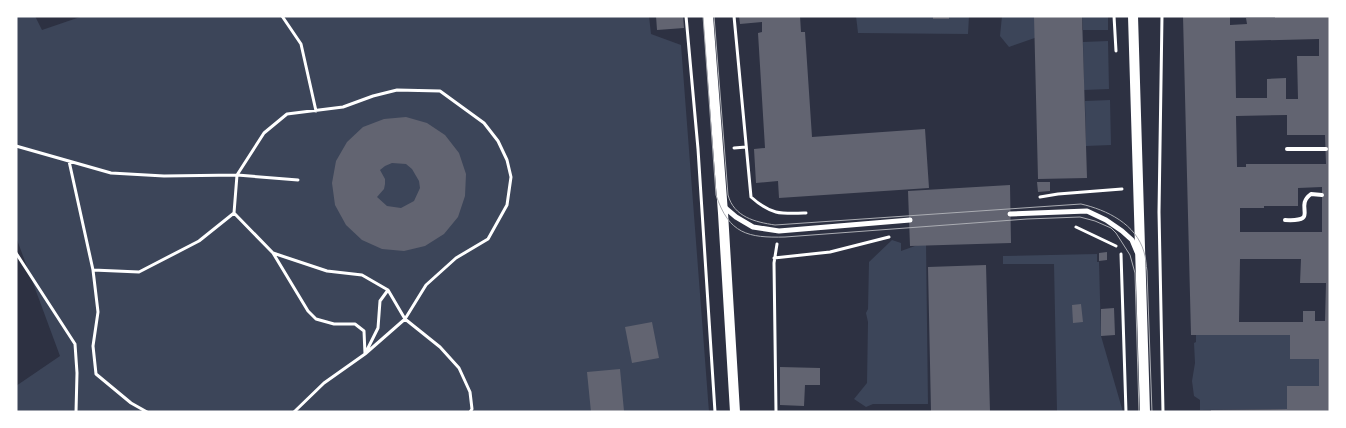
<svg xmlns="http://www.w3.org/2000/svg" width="1346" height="428" font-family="'Source Sans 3',sans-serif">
<rect width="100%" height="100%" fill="#2d3142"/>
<!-- green -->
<path fill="#3c4559" d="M16 16H35L42 30 83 16H649L651 34 681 45 709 412H16V386L60 356 16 237Z
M856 16H969L968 34 858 33Z
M1002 16H1061L1046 34 1009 47 1000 36Z
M1082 16H1108V30H1083Z
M1108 41 1109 89 1084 90 1083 42Z
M1110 100 1111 145 1086 146 1085 101Z
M892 240 901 243V251L926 242 928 404H873L866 407 854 399 867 383 868 322 866 313 868 309 869 262Z
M1097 254V262H1099L1101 336 1123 412H1057L1054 264H1003V256Z
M1196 335H1290V359H1319V386H1287V409L1200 410V400L1194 396 1192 381 1195 363 1194 343 1196 342Z"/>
<!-- building -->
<path fill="#626471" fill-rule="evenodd" d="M656 16H683L684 28 657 30Z
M739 16H800L801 32H805L812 137 925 129 929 188 779 198 778 181 756 183 754 149 765 148 758 33 762 32V22L740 24Z
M933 16H949V19H933Z
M1034 16H1082L1087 178 1038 179Z
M1183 16H1230V25L1247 24 1246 18H1275V16H1330V412H1211V410L1287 409V386H1319V359H1290V335H1191ZM1319 39V56H1297L1298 99H1286V78L1267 79V98H1236L1235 41ZM1287 115V135H1325L1326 164H1246V167H1237L1236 116ZM1322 187V232H1240V208H1264V206H1298V188ZM1240 259H1301L1300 283H1326L1325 321H1315V311H1303V322H1239Z
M406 117 427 123 445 135 459 153 466 174 465 196 458 217 444 234 425 246 404 251 382 249 362 240 346 225 335 205 332 183 336 161 347 142 363 127 384 119ZM392 163 406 164 412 169 419 181 420 188 414 201 401 208 387 206 377 197 384 189 385 184V179L380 170 385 166Z
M1037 182H1050V191L1038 192Z
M1010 185 1011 243 910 246 908 191Z
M1107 252V260L1099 261V253Z
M986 265 990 412H931L928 267Z
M1081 304 1083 322 1073 323 1072 305Z
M1114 308 1115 335 1101 336V309Z
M652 322 659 358 632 363 625 327Z
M780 367 820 368V385H805L804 406 780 405Z
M620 369 624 411 591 412 587 372Z"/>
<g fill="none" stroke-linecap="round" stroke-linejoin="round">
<!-- path -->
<path stroke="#fff" stroke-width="3" d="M282 16 301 44 316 111
M686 16 698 149 715 412
M734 16 751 197C771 215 781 214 806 213
M1114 16 1116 51
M1162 16 1159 212 1163 412
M16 146 111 173 164 176 237 175 298 180
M734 148 746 147
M69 161 93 270 98 312 93 346 96 374 131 403 147 412
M1040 197 1058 194 1122 189
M1076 227 1116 246
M16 253 75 344 77 373 76 412
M273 253 308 311 316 319 334 324H355L364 331 365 354
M1121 254 1126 412
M774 258 830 252 889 237
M93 270 139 272 199 241 234 213
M366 352 378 328 380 301 388 290
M294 412 324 383 365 354 405 319 426 285 456 258 488 239 507 205 511 177 507 160 498 141 484 123 440 91 397 90 373 96 343 107 287 114 264 133 237 175 234 213 273 253 327 271 362 275 388 290 405 319 440 347 459 368 470 392 472 409 470 412
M776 412 774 263 777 244"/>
<!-- service -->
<path stroke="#fff" stroke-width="4" d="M1287 149H1326
M1285 220C1321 222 1293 207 1311 194L1322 195"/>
<!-- minor -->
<path stroke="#fff" stroke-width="5" d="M723 206 736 217 753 227 779 231 910 220
M1010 214 1087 211 1106 220 1122 231 1132 240 1137 252"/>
<!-- secondary -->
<path stroke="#fff" stroke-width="10" d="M708 16 723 213 735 412
M1133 16 1145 412"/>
<!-- tram -->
<path stroke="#abadb3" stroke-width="1" d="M703 16 716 195C729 234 748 238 785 237L1027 219 1080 217 1095 221 1111 228 1116 233 1130 255 1135 273 1139 412
M714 16 728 195C734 217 755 222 775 225L1081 204C1107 210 1136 224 1144 252 1146 258 1146 265 1147 271L1152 412"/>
</g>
<!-- border -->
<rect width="1346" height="428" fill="none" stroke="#ffffff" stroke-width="35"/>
</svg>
